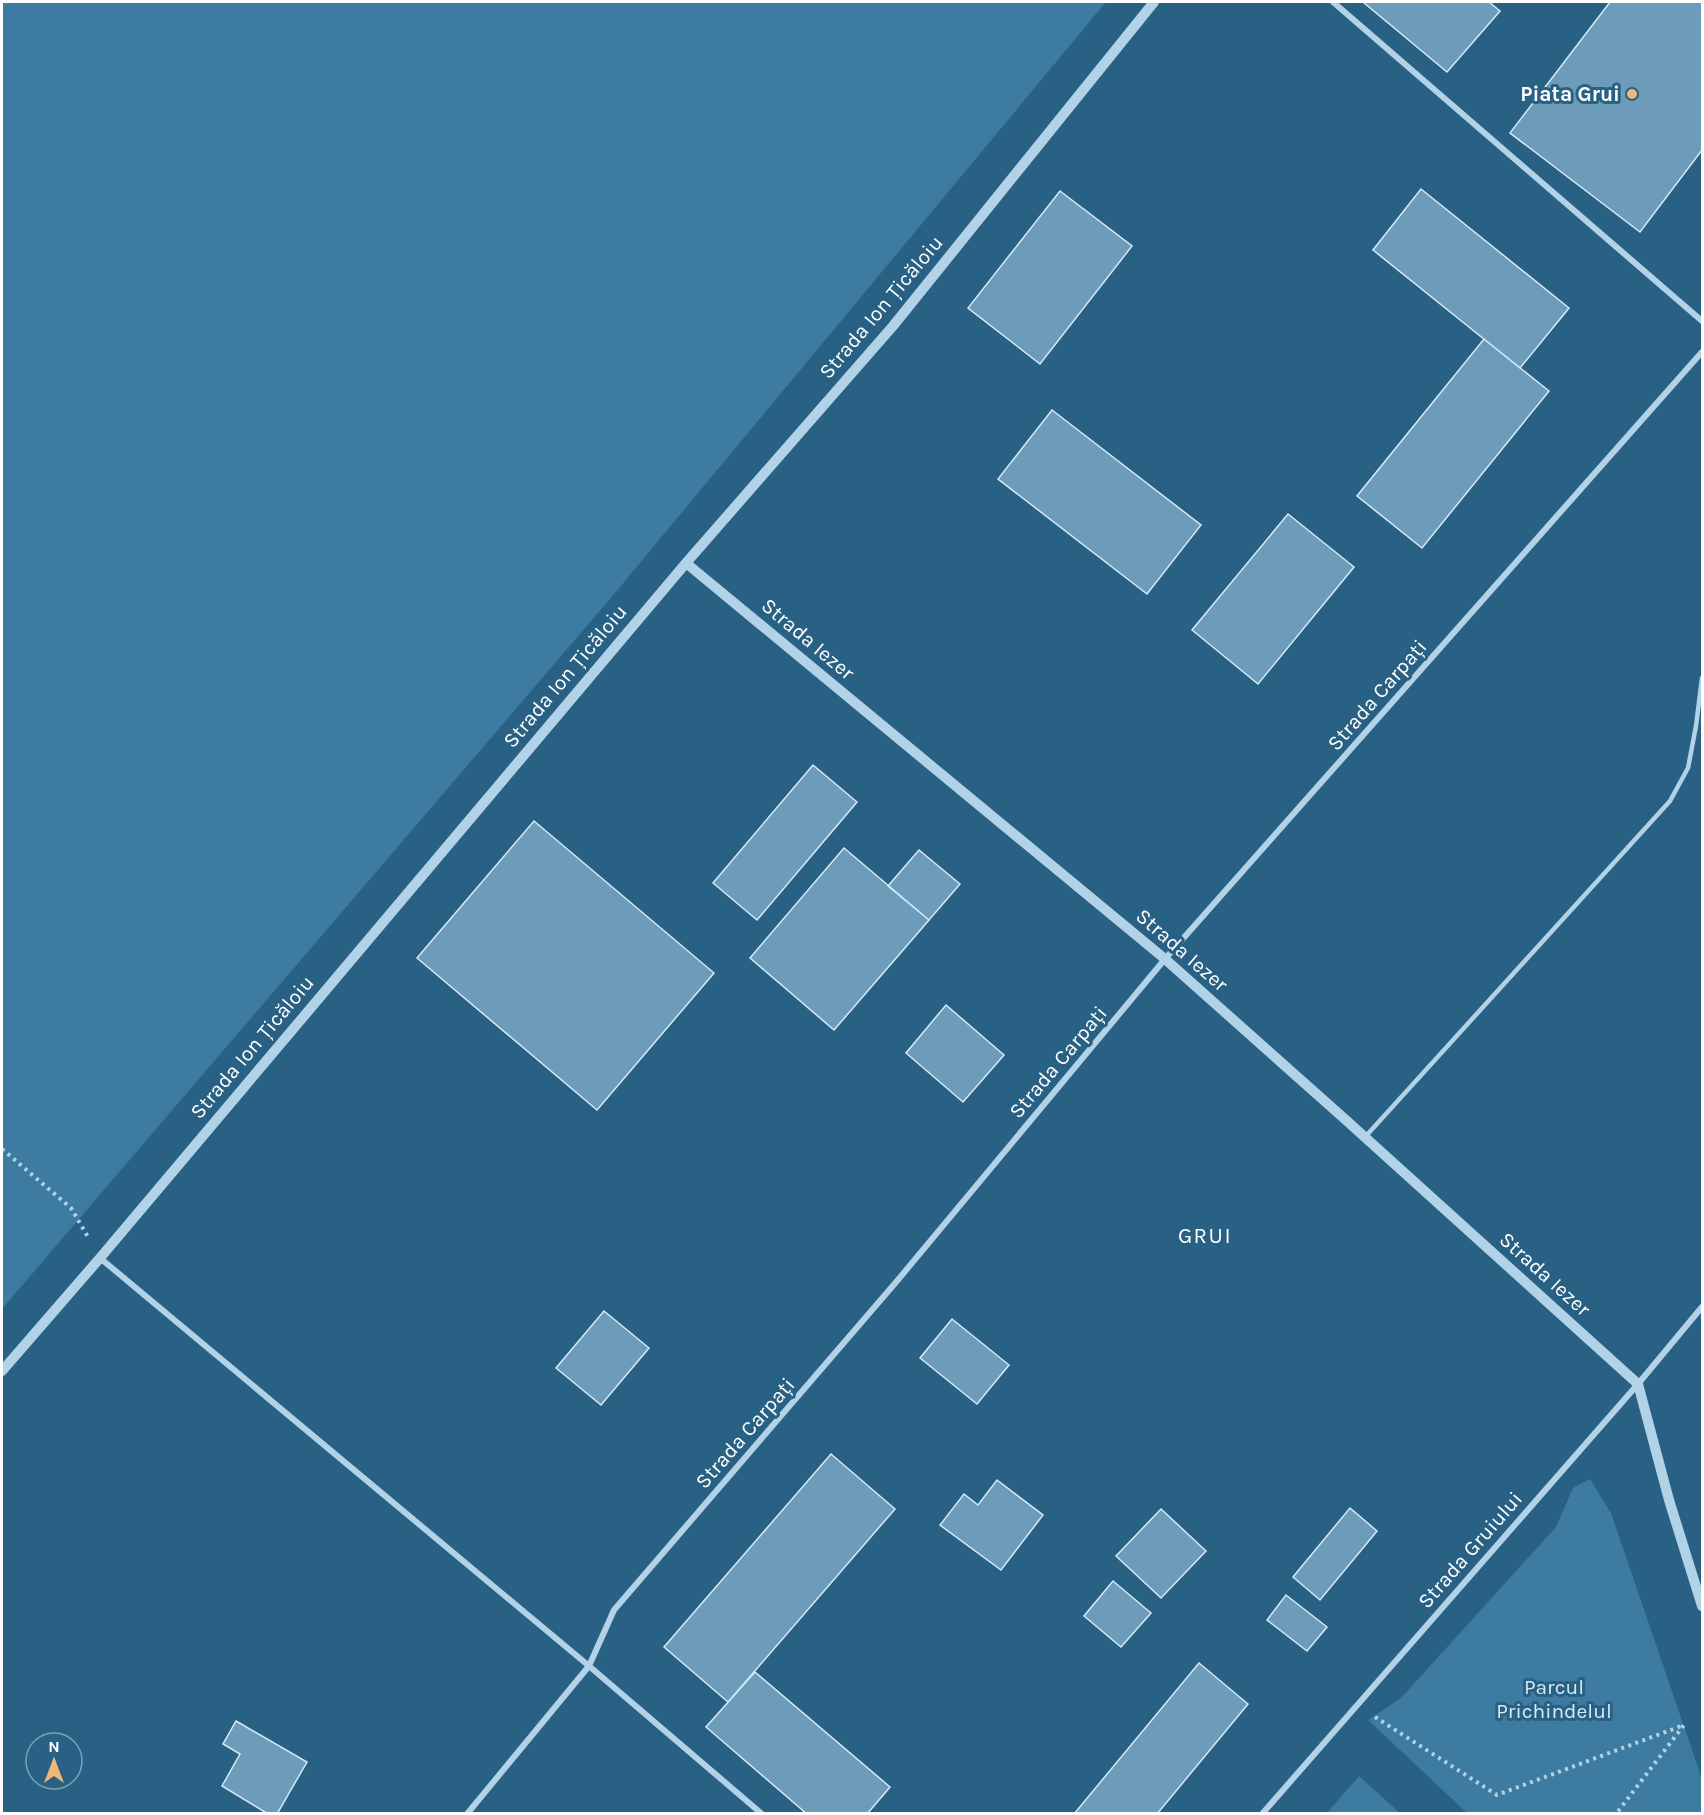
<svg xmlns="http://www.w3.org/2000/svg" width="1704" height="1815" font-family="Karla,sans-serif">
<rect width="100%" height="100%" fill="#286184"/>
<!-- green -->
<path fill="#3d7ba0" d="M2 2H1106L615 593 2 1309Z
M1590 1479 1611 1513 1702 1779V1813H1467L1368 1720 1401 1698 1556 1527 1573 1488Z
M1359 1776 1400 1813H1327Z"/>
<!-- building -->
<path fill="#6c9cb9" stroke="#d5eaf6" stroke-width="1.5" d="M1363 2H1489L1500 11 1447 72Z
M1610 2H1702V150L1640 232 1510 133Z
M1421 189 1569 308 1520 368 1373 250Z
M1060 191 1132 246 1040 364 968 308Z
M1484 339 1549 391 1422 548 1357 496Z
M1052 410 1201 525 1147 594 998 479Z
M1288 514 1354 567 1258 684 1192 630Z
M813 765 857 802 757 920 713 883Z
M534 821 714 973 597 1110 417 958Z
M844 848 929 920 834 1030 750 958Z
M919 850 960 884 929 920 888 886Z
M946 1005 1004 1055 963 1102 906 1053Z
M604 1311 649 1348 601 1405 556 1368Z
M952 1319 1009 1365 977 1404 920 1358Z
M831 1454 895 1509 728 1702 664 1647Z
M997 1480 1043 1515 1001 1570 940 1525 964 1494 978 1505Z
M1350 1508 1377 1531 1320 1600 1293 1577Z
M1161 1509 1206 1551 1161 1598 1116 1556Z
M1113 1581 1151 1613 1121 1647 1084 1616Z
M1286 1595 1327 1627 1307 1651 1267 1620Z
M1199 1663 1248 1704 1157 1814H1074Z
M755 1672 890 1787 867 1814H807L706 1727Z
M236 1721 307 1762 277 1814H268L222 1786 240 1754 223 1744Z"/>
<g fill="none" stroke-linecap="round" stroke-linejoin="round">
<!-- path -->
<path stroke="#b2d3e7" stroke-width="4" stroke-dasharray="3 4.5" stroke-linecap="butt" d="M2 1149 71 1208 88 1237
M1375 1717 1497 1795 1684 1725 1616 1814"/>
<!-- service -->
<path stroke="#b2d3e7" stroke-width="4.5" d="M1365 1137 1670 801 1688 768 1696 726 1702 678"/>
<!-- minor -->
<path stroke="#b2d3e7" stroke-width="6" d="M1333 2 1702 321
M100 1258 589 1666 762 1814
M467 1814 589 1666 614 1610 897 1281 1165 959 1702 352
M1262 1814 1638 1384 1702 1307"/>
<!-- tertiary -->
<path stroke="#b2d3e7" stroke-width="10" d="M686 563 1165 959 1347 1121 1638 1384 1669 1500 1702 1606
M2 1371 100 1258 686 563 893 326 1154 2"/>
</g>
<!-- markers -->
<circle fill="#efb778" stroke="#286184" stroke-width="2" cx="1632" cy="94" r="6"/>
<g text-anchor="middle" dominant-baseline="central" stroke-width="6" stroke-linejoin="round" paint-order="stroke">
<!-- poi labels -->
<g font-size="21" font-weight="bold" fill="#fff" stroke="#286184" text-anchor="end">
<text x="1620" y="94">Piata Grui</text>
</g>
<!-- street labels -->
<g font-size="21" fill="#fff" stroke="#286184">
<text transform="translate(881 307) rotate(-50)">Strada Ion Țicăloiu</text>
<text transform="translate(808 639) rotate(40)">Strada Iezer</text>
<text transform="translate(565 676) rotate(-50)">Strada Ion Țicăloiu</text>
<text transform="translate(1377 695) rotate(-49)">Strada Carpați</text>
<text transform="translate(1182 950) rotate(41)">Strada Iezer</text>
<text transform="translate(252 1047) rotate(-50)">Strada Ion Țicăloiu</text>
<text transform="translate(1058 1062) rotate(-50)">Strada Carpați</text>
<text transform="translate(1545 1274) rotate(42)">Strada Iezer</text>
<text transform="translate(745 1433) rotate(-49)">Strada Carpați</text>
<text transform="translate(1470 1550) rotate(-49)">Strada Gruiului</text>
</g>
<!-- park labels -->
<g font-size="21" fill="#d5eaf6" stroke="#286184">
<text x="1554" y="1687">Parcul<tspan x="1554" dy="24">Prichindelul</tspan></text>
</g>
<!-- neighbourhood labels -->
<g font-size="22" letter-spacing="1.5" fill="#fff" stroke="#286184">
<text x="1205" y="1236">GRUI</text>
</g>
</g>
<!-- border -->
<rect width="1704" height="1815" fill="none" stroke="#ffffff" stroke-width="6"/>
<!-- north arrow -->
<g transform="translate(54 1761)"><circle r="28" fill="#286184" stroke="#7ea0b5" stroke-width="1.5"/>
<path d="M0-4.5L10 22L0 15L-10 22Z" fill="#efb778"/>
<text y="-9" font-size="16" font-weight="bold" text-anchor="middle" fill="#ffffff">N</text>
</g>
</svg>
